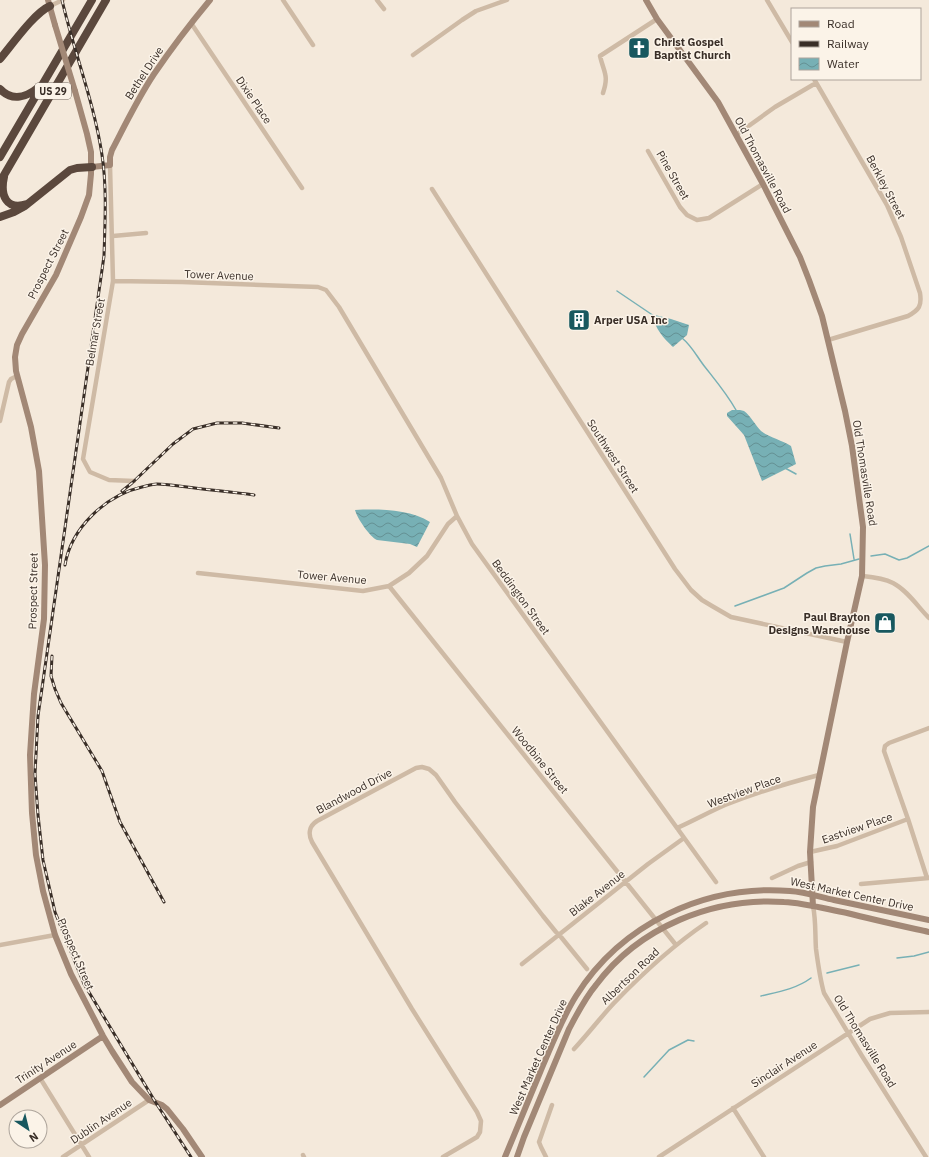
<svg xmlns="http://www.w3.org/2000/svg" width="929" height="1157" font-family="'IBM Plex Sans',sans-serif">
<defs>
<pattern id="water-waves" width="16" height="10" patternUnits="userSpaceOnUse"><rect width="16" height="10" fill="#77b0b5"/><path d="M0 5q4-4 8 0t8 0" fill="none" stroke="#639093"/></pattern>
</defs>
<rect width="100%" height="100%" fill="#f4e9db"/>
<!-- water -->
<path fill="url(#water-waves)" d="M655 315 671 319 689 325 687 335 673 347C663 338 656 329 652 316Z
M732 410H740L744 411C751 416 755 425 761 431 770 438 782 440 791 446L796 464 762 481 744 435 727 416V413Z
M355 510C378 509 410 509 430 522L417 547 410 544 377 540C370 537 357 518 355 510Z"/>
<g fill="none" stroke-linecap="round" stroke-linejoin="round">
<!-- stream -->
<path stroke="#77b0b5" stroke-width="1.5" d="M617 291 654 316
M682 338C692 346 697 357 705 367 716 381 727 394 736 410
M785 468 796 474
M850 534 854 559
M871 556 885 554 899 560 907 558 929 546
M735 606 784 588 807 573 816 568 825 566 841 564 859 559
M897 958 914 956 929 952
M827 973 859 965
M761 996C778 992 796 989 811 978
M644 1077 669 1050 688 1040 694 1041"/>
<!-- street -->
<path stroke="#cebaa5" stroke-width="4.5" d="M283 0 313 45
M377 0 384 9
M767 0 792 42
M50 6 63 0
M191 23 302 188
M413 55 462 20 476 11 507 0
M814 79 887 205 901 237 920 293C922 306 919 310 908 316L828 340
M603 93C609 75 604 73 600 56L657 19
M736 135 775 107 816 83
M648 151 680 207 687 215 697 220 709 218 763 184
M110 165 113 281 83 459 90 472 109 480 134 481
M432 189 675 569 691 590 702 600 712 606 731 617 847 642
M113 236 146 233
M113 281 182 282 318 287 326 290 339 307 441 478 457 516 472 544 716 882
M0 421 9 382 11 379 17 376
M198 573 363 591 389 586 409 573 427 556 448 524 457 516
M862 576C872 577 883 578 893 583 907 590 918 607 929 618
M389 586 676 945
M677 828C693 821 709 812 725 805 755 793 788 783 819 775
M810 852 837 846 908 819
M772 878 798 866 811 862
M927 878 908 819 884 751 885 746 889 743 929 728
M861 884 929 878
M813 906C816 920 815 935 816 949 818 964 820 979 824 993L862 1056 926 1157
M0 945 55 935
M522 964 648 864 684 838
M574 1049C588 1034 600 1018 614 1003 642 974 672 946 706 923
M40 1078 89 1157
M733 1108 764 1157
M303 1155 304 1157
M63 1157 149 1100
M443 1157 472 1140 477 1137 480 1132 481 1121 477 1112 412 1009 312 842C308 834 309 826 317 821L416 768 422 767 429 769 436 775 455 802 543 916 556 932 561 937 587 969
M546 1157 541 1147 539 1142 552 1105
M659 1157 870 1019 890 1013 929 1012"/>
<!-- secondary -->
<path stroke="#a28876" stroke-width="6" d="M48 0 55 25
M646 0 657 19 718 102 763 184 800 257 809 280 822 316 845 411 852 446 863 527 862 576 847 642 813 807 810 852 813 906
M75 91 87 134 91 152V174L89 195 81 217 56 275 22 334 17 345 15 357 16 371 31 427 39 471 45 565 44 619 34 694 30 755 32 813 36 855 43 891 55 935 71 974 103 1036 112 1051 132 1082 149 1100 162 1105 167 1109 183 1129 202 1157
M92 167 110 165V157L112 150C125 125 138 98 154 74 171 49 190 24 210 0
M0 1105 103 1036
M505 1157C517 1128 529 1099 541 1070 552 1045 561 1020 576 996 621 924 705 884 790 891 805 892 820 897 834 900 866 907 897 913 929 920
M517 1157 524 1137 569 1029C577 1014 585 998 596 985 639 927 713 897 784 902 805 903 826 909 847 913 874 920 902 926 929 932"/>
<!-- highway -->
<path stroke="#5b483d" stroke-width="8" d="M0 59C12 45 34 13 50 6
M0 89C12 102 27 97 39 87
M0 157 92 0
M4 177C0 195 6 211 27 204
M0 182 106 0
M0 217 14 212 25 206 70 170 77 168 92 167"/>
<!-- rail casing -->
<g stroke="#392e27" stroke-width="3">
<path id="rail" d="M62 0C74 52 94 102 102 155 107 188 105 222 104 256L38 716 35 774 38 815 43 860 55 912 84 984 156 1103 191 1157
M122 491 132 483 173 444 193 429 217 423H242L279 428
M65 565C71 528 106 495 142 487 147 486 152 484 157 484 167 484 177 486 187 487 210 490 232 492 254 495
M52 656 51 676 55 689 61 703 102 771 120 822 164 902"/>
</g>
<!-- rail -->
<use href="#rail" stroke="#fbf3e8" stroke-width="1.5" stroke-dasharray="4.5" stroke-linecap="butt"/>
<!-- secondary-bridge -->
<path stroke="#a28876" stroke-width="6" d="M55 25 75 91"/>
</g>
<!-- icons -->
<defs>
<g id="church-square" transform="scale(1.15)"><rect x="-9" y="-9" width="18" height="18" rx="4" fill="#18585f" stroke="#fbf3e8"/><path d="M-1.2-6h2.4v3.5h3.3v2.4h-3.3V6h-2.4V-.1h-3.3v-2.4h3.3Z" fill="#fff"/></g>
<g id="building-square" transform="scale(1.15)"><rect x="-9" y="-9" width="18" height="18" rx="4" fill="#18585f" stroke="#fbf3e8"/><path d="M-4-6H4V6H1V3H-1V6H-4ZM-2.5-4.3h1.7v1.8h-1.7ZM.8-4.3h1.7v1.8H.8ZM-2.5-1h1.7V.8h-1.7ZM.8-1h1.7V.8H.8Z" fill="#fff"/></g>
<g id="shop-square" transform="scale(1.15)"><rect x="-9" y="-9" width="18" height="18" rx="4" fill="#18585f" stroke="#fbf3e8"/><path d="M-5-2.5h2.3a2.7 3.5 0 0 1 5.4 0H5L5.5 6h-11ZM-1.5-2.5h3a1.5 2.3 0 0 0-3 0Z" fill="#fff"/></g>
</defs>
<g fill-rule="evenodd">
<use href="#church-square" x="639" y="48"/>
<use href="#building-square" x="579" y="320"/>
<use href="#shop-square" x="885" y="623"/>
</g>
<g text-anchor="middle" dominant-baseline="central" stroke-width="3" stroke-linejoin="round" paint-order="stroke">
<!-- shield labels -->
<rect fill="#fbf3e8" stroke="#736961" stroke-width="1" x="35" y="83" width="36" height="16" rx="3"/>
<g font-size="10" font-weight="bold" fill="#392e27">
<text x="53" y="91">US 29</text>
</g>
<!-- poi labels -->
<g font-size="11" font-weight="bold" fill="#392e27" stroke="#fbf3e8" text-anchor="start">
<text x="654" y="42">Christ Gospel<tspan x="654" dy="13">Baptist Church</tspan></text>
<text x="594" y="320">Arper USA Inc</text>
<text x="870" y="617" text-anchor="end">Paul Brayton<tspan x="870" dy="13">Designs Warehouse</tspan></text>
</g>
<!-- street labels -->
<g font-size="11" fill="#392e27" stroke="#fbf3e8">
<text transform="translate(144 73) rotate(-57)">Bethel Drive</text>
<text transform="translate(254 100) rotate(56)">Dixie Place</text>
<text transform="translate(763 165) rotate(62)">Old Thomasville Road</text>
<text transform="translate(673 175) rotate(60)">Pine Street</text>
<text transform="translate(886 187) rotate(62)">Berkley Street</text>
<text transform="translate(48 264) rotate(-63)">Prospect Street</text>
<text transform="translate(219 275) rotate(2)">Tower Avenue</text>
<text transform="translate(95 332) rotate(-80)">Belmar Street</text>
<text transform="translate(613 456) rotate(57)">Southwest Street</text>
<text transform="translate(865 473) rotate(81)">Old Thomasville Road</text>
<text transform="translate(332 577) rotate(5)">Tower Avenue</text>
<text transform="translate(33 591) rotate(-89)">Prospect Street</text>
<text transform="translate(521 597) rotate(54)">Beddington Street</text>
<text transform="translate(540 760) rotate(51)">Woodbine Street</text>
<text transform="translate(354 791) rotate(-28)">Blandwood Drive</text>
<text transform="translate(744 791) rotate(-20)">Westview Place</text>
<text transform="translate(857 828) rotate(-19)">Eastview Place</text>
<text transform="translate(597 893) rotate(-38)">Blake Avenue</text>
<text transform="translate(852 894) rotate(12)">West Market Center Drive</text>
<text transform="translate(76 954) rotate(67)">Prospect Street</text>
<text transform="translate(630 976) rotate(-44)">Albertson Road</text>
<text transform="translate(865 1041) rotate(58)">Old Thomasville Road</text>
<text transform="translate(538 1057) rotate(-66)">West Market Center Drive</text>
<text transform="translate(46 1062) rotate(-33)">Trinity Avenue</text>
<text transform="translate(784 1064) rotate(-33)">Sinclair Avenue</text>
<text transform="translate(101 1121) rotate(-34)">Dublin Avenue</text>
</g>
</g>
<!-- legend -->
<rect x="791" y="8" width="130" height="72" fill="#fbf3e8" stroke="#ada49b"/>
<rect x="799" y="21" width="20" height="6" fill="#a28876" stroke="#ada49b"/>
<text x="827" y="28" font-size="12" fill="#392e27">Road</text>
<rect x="799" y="41" width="20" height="6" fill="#392e27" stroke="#ada49b"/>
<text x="827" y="48" font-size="12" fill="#392e27">Railway</text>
<rect x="799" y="58" width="20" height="12" fill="url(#water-waves)" stroke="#ada49b"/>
<text x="827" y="68" font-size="12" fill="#392e27">Water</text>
<!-- north arrow -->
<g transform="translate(28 1129) rotate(145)"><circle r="19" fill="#fbf3e8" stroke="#ada49b"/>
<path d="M0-3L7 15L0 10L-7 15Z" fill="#18585f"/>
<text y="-6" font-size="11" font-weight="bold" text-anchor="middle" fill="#392e27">N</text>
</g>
</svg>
